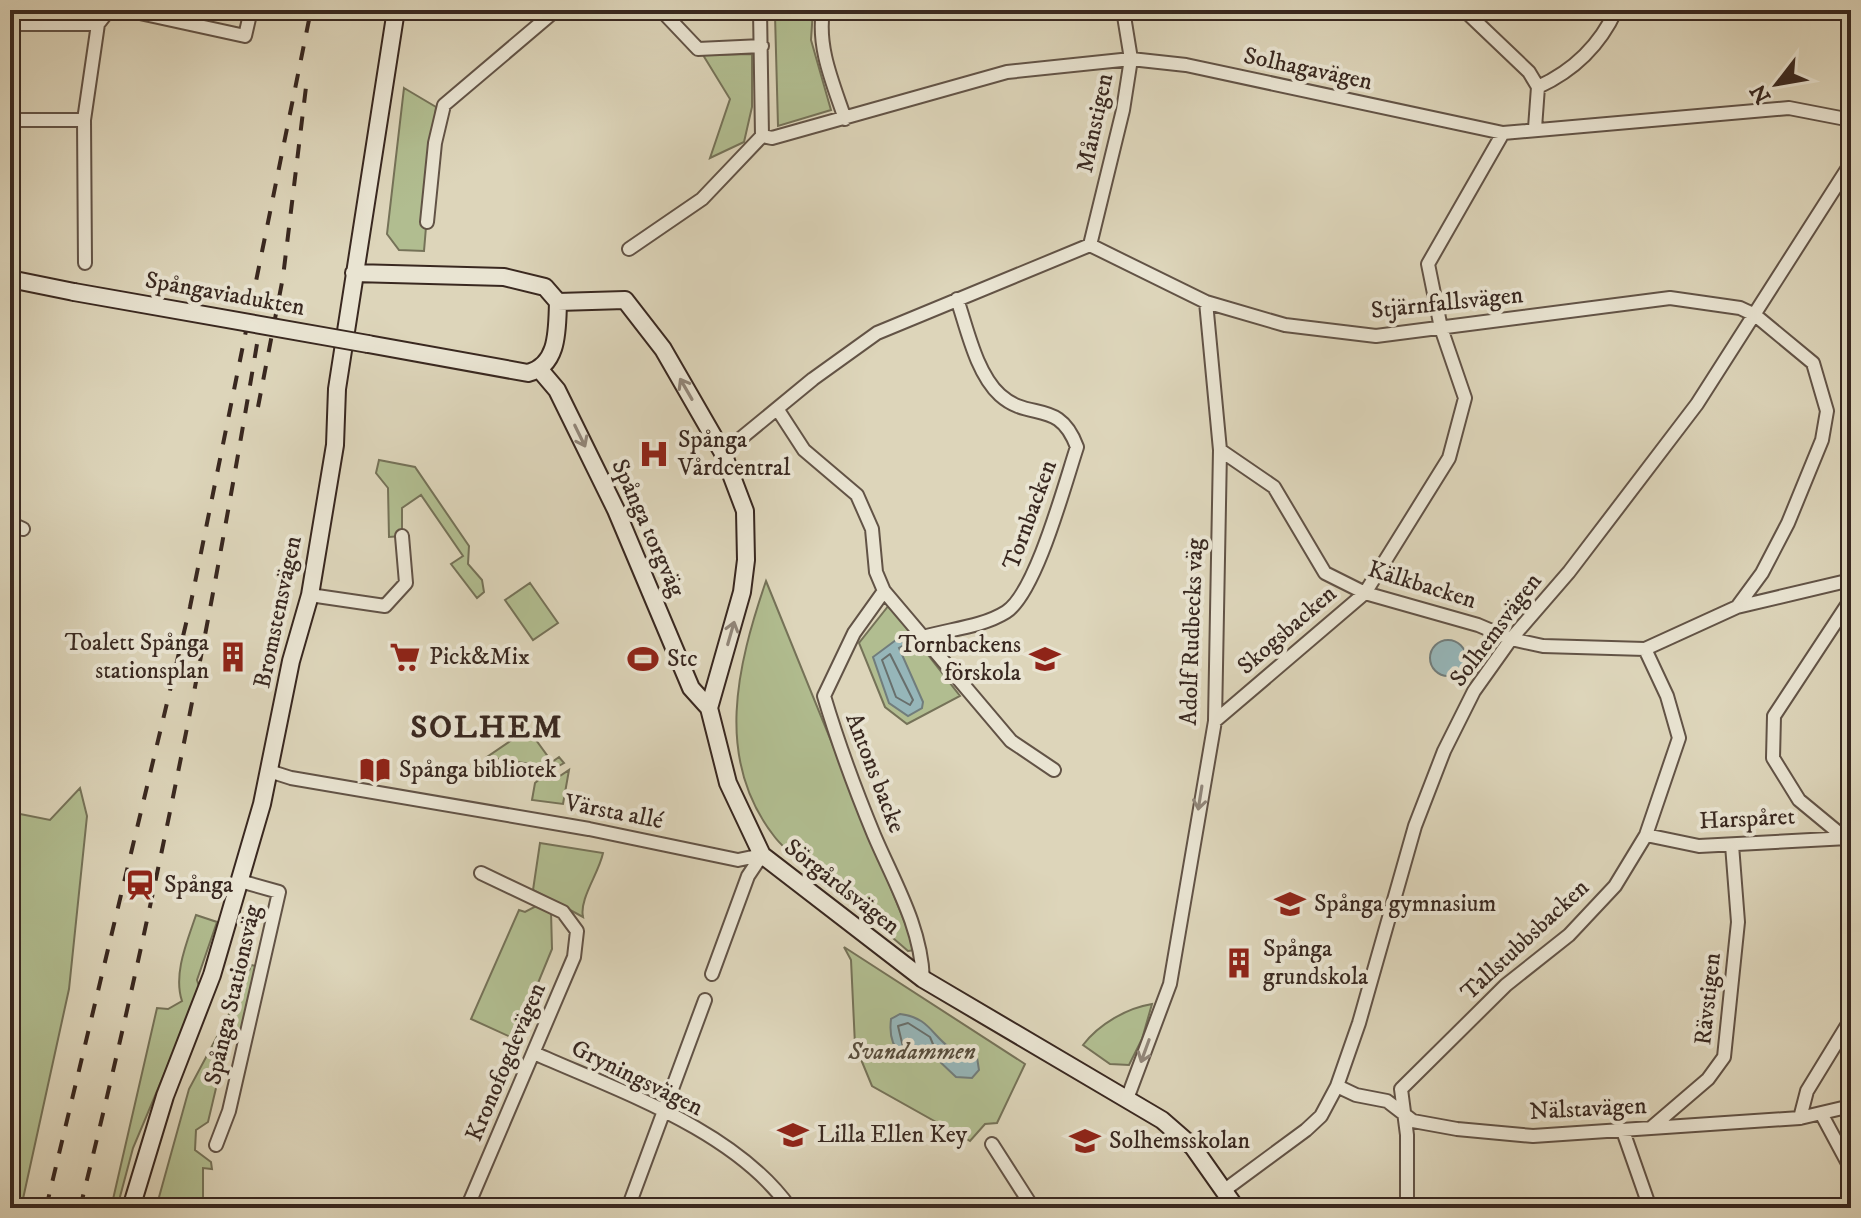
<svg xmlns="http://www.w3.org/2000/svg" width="1861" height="1218" font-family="'IM FELL DW Pica',serif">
<rect width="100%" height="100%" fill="#ddd5ba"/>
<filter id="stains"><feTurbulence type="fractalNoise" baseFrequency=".0025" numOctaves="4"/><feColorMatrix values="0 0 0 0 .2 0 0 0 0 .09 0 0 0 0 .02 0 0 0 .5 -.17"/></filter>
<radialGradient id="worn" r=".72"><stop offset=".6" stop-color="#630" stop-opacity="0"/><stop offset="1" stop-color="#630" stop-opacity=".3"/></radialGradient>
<!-- green -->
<path fill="#b1bd90" stroke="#757258" stroke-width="2" d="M787 10H813L811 40 831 110 778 126 775 15Z
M752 54V107L744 142 710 158 730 99 703 55Z
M404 88 436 107 424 251 399 250 387 234Z
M379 460 415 467 469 546 468 564 482 580 484 592 477 598 451 564 463 556 421 495 402 508V536L389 537 388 488 376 473Z
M766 581 916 950 908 951C877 924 846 898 815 872 801 861 784 850 774 836 714 759 737 666 766 581Z
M530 583 558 623 533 640 505 600Z
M889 605 960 696 907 724 885 707 859 643Z
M528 729 552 762 559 757 564 763 555 768 487 757Z
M569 770 563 804 532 800 535 783 542 777 554 780Z
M80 788 87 816 69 989 21 1208H10V812L50 820Z
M540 843 603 853C599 873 579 899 583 917L533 890Z
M538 905 551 911 552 949 515 1039 471 1019 519 910 525 912Z
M196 915 217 922 197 980 200 989 133 1148 117 1208H111L157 1008 168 1009 182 1001C173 974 187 942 196 915Z
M844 947 1025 1064 997 1123 985 1124 970 1141 872 1086 855 1045 851 960Z
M251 965 256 966 242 1030 230 1029 208 1122 196 1130 195 1150 211 1162 212 1169 203 1168V1197L197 1208H156L189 1089 243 988Z
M1152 1004 1142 1039 1129 1065 1110 1064 1083 1045C1099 1024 1127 1008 1152 1004Z"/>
<!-- water -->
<path fill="#96b6b9" stroke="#717d7c" stroke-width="2" d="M900 637 904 645 899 648 923 702 922 708 908 716 889 703 873 657Z
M1430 658a18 18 0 1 1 36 0a18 18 0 1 1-36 0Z
M900 1014C928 1017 932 1035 949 1047L968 1046 976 1051 979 1070 972 1078 956 1077 936 1058C906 1062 887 1053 891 1019Z"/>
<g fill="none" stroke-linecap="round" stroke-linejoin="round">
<!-- shore -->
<path stroke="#686f6c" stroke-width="2" d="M890 654 913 700 910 705 896 697 882 660Z
M908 1023 930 1037 935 1049 918 1052 903 1047 898 1026Z"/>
<!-- street casing -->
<g stroke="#625346" stroke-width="16">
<path id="street" d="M126 10 245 36 251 10
M661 10 698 49 762 46
M823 10C817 48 833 83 845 119
M1464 10 1529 72 1538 87
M10 24H98
M10 120H84
M1535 128 1538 87C1573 71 1600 45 1616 10
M762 136 772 138 1007 72 1131 59 1186 65 1503 133 1789 108 1851 120
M427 222 435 143 444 105 556 10
M1090 245 1123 110 1131 59 1123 10
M629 249 702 199 762 136 760 10
M85 263 84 120 98 24 109 10
M778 410 804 450 857 495 872 529 876 572 884 591 1011 741 1054 770
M1220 450 1274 487 1325 573 1365 593 1478 625 1511 639 1543 646 1645 649 1737 607 1851 580
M723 453 813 379 877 333 1090 245 1206 302 1285 325 1376 336 1670 298 1740 308 1755 315 1813 363 1827 411 1822 440 1788 523 1762 573 1737 607
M10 523 23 529
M884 591 854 633 824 696C838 743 855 789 874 835 894 882 921 926 923 979
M310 595 385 606 406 583 402 536
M1851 599 1774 716 1773 758 1799 800 1851 843
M923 637C950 629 982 627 1006 612 1036 593 1065 483 1077 447 1059 398 1030 422 1000 395 976 373 967 328 957 299
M1215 721 1365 593 1449 458 1465 398 1441 328 1428 264 1503 133
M269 771 291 778 589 829 738 860 762 855
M1646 835 1699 846 1848 838
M712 974 748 876 762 855
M534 1053C619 1091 735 1130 790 1208
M1337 1086 1356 1095 1387 1101 1413 1121 1457 1129 1533 1136 1800 1118 1851 1106
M1127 1099 1170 984 1215 721 1220 450 1206 302
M1822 1115 1851 1169
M1800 1118 1807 1091 1851 1019
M1652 1127 1708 1079 1724 1057 1738 922 1732 845
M1623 1131 1650 1208
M992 1144 1033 1208
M216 1145 229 1111 279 892 240 881
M1226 1189 1306 1130 1321 1116 1337 1086 1359 1023 1415 826 1444 751 1474 691 1511 639 1569 572 1697 404 1851 163
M467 1208 574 957 577 931 563 912 481 873
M628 1208 705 1000
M1407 1208V1135L1401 1089 1506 985 1569 935 1615 886 1646 835 1679 738 1667 696 1645 649"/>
</g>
<!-- secondary casing -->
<g stroke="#392820" stroke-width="20">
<path id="secondary" d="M354 273 504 277 545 287 558 302C557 329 559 365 528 373L368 344
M10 279 74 292
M558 302 625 300 663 349 723 453 745 511 746 560 742 592 709 708 728 783 762 855 923 979 1162 1120 1193 1147 1236 1208
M540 370 557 390 616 510 691 688 709 708
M131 1208 165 1096 212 975 262 804 291 661 310 595 335 445 337 389 396 10"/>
</g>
<!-- street -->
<use href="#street" stroke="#e9e4d2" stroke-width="12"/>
<!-- secondary -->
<use href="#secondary" stroke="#e9e4d2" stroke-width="16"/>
<!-- rail -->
<path stroke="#392820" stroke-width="4" stroke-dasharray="14 14" stroke-linecap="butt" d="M258 407 283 277 306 87
M46 1208 190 607 311 10
M80 1208C152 919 210 626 259 332"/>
<!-- secondary-bridge casing -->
<g stroke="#392820" stroke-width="20" stroke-linecap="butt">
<path id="secondary-bridge" d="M74 292 368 344"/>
</g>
<!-- secondary-bridge -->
<use href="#secondary-bridge" stroke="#e9e4d2" stroke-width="16"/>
</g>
<!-- one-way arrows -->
<defs><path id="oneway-shaft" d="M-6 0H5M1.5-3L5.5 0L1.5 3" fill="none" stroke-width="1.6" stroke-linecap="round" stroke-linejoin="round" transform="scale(2)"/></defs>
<g stroke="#918679">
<use href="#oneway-shaft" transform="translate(686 389) rotate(-120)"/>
<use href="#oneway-shaft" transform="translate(580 436) rotate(64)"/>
<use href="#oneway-shaft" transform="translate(731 633) rotate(-74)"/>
<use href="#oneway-shaft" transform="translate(1200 798) rotate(99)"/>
<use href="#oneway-shaft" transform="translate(1145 1051) rotate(110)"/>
</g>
<!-- icons -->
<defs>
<g id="hospital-bare" transform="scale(2.4)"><path d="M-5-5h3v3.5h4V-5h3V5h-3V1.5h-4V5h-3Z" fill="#8f2418" stroke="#e9e4d2" stroke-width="2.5" paint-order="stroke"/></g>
<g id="building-bare" transform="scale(2.4)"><path d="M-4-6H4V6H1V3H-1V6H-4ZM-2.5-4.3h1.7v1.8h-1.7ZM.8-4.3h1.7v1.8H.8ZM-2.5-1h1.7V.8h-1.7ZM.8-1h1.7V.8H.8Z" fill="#8f2418" stroke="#e9e4d2" stroke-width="2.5" paint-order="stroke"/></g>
<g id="supermarket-bare" transform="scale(2.4)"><path d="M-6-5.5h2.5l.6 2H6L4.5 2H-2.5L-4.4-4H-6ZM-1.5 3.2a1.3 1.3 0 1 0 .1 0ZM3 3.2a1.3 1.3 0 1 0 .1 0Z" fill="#8f2418" stroke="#e9e4d2" stroke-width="2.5" paint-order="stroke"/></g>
<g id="stadium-bare" transform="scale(2.4)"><path d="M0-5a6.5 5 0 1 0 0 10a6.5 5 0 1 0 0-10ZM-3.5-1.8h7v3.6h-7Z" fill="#8f2418" stroke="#e9e4d2" stroke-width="2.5" paint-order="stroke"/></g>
<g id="school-bare" transform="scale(2.4)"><path d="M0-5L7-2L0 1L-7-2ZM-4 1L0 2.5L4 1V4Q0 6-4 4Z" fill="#8f2418" stroke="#e9e4d2" stroke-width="2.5" paint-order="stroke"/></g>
<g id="library-bare" transform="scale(2.4)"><path d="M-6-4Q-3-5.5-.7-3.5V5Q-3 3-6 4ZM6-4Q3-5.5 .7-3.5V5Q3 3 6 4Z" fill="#8f2418" stroke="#e9e4d2" stroke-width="2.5" paint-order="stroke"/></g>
<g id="station-bare" transform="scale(2.4)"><path d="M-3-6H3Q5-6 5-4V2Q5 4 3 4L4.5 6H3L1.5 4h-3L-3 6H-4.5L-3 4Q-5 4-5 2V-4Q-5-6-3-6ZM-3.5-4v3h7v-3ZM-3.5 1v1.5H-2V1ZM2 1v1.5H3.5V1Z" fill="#8f2418" stroke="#e9e4d2" stroke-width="2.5" paint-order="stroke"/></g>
</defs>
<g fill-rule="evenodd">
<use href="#hospital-bare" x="654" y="454"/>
<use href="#building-bare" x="233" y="657"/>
<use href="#supermarket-bare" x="405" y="657"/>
<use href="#stadium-bare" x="643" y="659"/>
<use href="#school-bare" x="1045" y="659"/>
<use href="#library-bare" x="375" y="770"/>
<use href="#station-bare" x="140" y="885"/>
<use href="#school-bare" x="1290" y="904"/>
<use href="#building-bare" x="1239" y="963"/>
<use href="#school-bare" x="793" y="1135"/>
<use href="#school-bare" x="1085" y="1141"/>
</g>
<g text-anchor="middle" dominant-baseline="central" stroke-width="8" stroke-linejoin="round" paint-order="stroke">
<!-- street labels -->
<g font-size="24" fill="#392820" stroke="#e9e4d2">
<text transform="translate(1308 69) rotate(12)">Solhagavägen</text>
<text transform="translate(1095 123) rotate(-78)">Månstigen</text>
<text transform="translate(225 294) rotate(10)">Spångaviadukten</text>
<text transform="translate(1447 303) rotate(-6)">Stjärnfallsvägen</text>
<text transform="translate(1030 515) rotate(-70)">Tornbacken</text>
<text transform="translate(648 528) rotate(66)">Spånga torgväg</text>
<text transform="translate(1422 585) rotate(17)">Kälkbacken</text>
<text transform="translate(278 612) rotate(-78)">Bromstensvägen</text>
<text transform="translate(1287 630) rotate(-41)">Skogsbacken</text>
<text transform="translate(1496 630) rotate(-53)">Solhemsvägen</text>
<text transform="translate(1192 632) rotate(-88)">Adolf Rudbecks väg</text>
<text transform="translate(875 773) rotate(69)">Antons backe</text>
<text transform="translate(614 812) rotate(11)">Värsta allé</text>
<text transform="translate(1747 819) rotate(-3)">Harspåret</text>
<text transform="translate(842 887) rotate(38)">Sörgårdsvägen</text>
<text transform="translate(1525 940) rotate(-43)">Tallstubbsbacken</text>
<text transform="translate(233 995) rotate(-77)">Spånga Stationsväg</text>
<text transform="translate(1708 999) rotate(-84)">Rävstigen</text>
<text transform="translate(506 1062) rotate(-67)">Kronofogdevägen</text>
<text transform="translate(637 1078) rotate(26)">Gryningsvägen</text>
<text transform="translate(1588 1109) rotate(-3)">Nälstavägen</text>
</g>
<!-- poi labels -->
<g font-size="24" fill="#392820" stroke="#e9e4d2" text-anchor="start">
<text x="678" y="440">Spånga<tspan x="678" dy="28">Vårdcentral</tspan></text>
<text x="209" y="643" text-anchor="end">Toalett Spånga<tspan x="209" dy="28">stationsplan</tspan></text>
<text x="1021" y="645" text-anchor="end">Tornbackens<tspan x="1021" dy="28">förskola</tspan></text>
<text x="429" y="657">Pick&amp;Mix</text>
<text x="667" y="659">Stc</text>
<text x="399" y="770">Spånga bibliotek</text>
<text x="164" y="885">Spånga</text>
<text x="1314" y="904">Spånga gymnasium</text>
<text x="1263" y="949">Spånga<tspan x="1263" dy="28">grundskola</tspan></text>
<text x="817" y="1135">Lilla Ellen Key</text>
<text x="1109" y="1141">Solhemsskolan</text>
</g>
<!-- park labels -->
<g font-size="24" font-style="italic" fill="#574d3c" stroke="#e9e4d2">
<text x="912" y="1052">Svandammen</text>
</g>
<!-- district labels -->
<g font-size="32" font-weight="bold" letter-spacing="2" fill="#392820" stroke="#e9e4d2">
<text x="487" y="728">SOLHEM</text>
</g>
</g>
<!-- margin -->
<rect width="1861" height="1218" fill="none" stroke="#ddd5ba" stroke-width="40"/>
<rect x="12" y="12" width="1837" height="1194" fill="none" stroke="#392820" stroke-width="4"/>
<rect x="20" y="20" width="1821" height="1178" fill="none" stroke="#392820" stroke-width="2"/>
<!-- north arrow -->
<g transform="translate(1777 84) rotate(239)" stroke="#e9e4d2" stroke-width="6" paint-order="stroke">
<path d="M0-6L14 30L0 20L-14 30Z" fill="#392820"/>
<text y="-12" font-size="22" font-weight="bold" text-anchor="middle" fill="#392820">N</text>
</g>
<rect width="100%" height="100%" filter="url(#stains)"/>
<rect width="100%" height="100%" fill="url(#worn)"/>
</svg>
